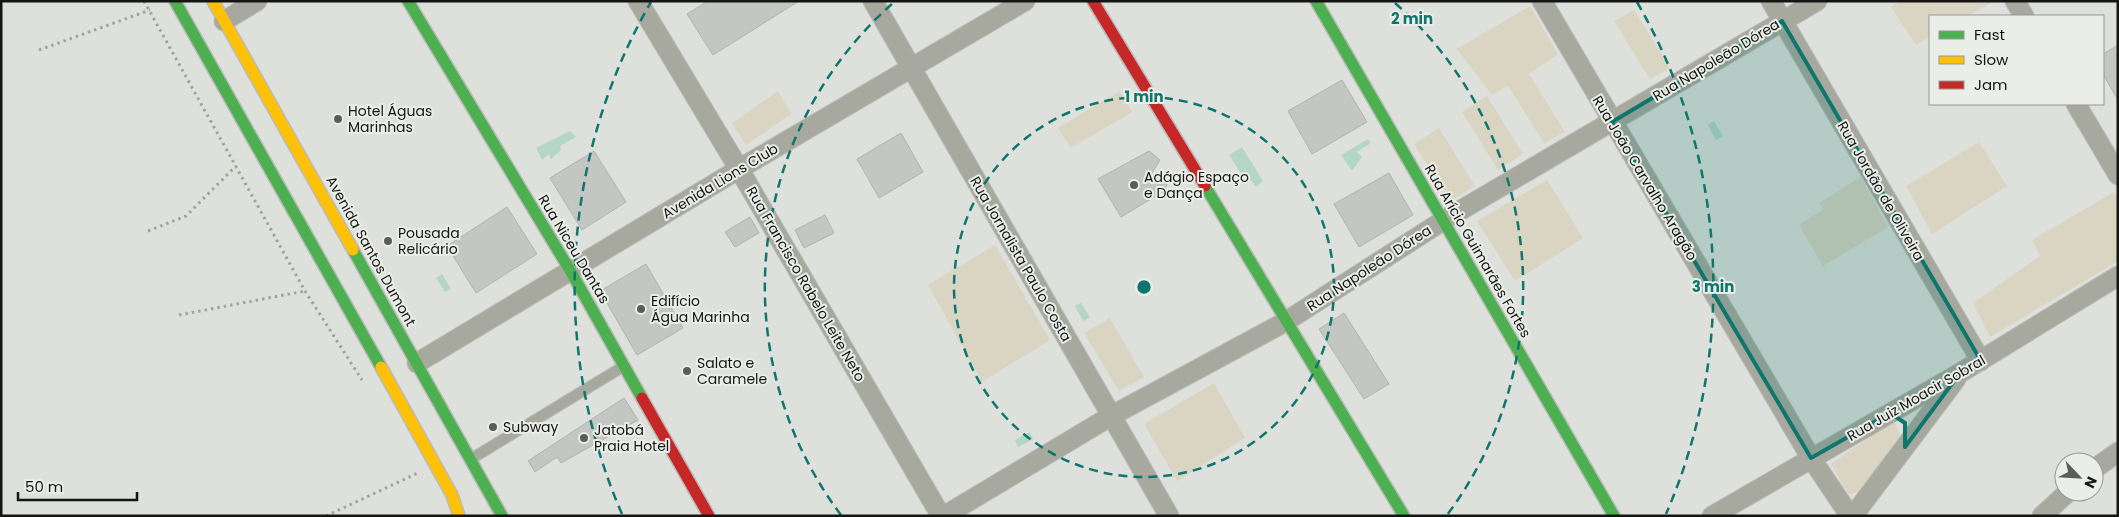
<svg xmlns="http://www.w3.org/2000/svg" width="2119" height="517" font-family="Poppins,sans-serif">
<rect width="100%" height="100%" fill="#dee0dc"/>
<!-- green -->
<path fill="#dad4c2" d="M1901 1H1991V3L1967 16H1930V37L1916 45 1891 7Z
M1530 6 1558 54 1529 74 1565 132 1544 143 1508 86 1492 95 1457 49Z
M1634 10 1670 68 1650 79 1614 21Z
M778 91 791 114 746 145 732 123Z
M1120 91 1132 112 1071 148 1058 128Z
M1487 96 1523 154 1498 170 1462 112Z
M1439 128 1475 186 1450 201 1414 144Z
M1979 142 2007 186 1932 234 1906 186Z
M1861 177 1888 227 1823 266 1799 225 1824 209 1819 203Z
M1547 180 1583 238 1515 281 1477 221Z
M2114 192 2118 200V261L1990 337 1973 303 2040 256 2032 240Z
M995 245 1050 340 982 382 928 285Z
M1110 318 1144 377 1119 391 1084 333Z
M1214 383 1245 438 1177 481 1144 424Z
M1894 420 1900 435 1860 491 1849 495 1831 464Z"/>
<!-- water -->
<path fill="#b3d6c6" d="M1714 121 1723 136 1716 140 1708 125Z
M570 131 576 137 560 146 561 150 551 159 549 154 542 160 536 148Z
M1368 139 1371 143 1357 152 1362 157 1352 171 1341 155Z
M1242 147 1263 181 1256 187 1248 177 1242 175 1229 155Z
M442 274 451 289 445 292 436 278Z
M1081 303 1090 317 1083 321 1075 306Z
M1030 432 1033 439 1018 447 1015 440Z"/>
<!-- building -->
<path fill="#c4c6c3" stroke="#b1b3b1" d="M708 1H799L713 55 687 14Z
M2118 45V100L2103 74V54Z
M1342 80 1367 122 1312 154 1288 111Z
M901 133 923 172 879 198 857 159Z
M594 151 626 202 582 230 550 178Z
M1149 151 1160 160 1150 176 1169 180 1164 191 1121 217 1098 179Z
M1389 173 1413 215 1359 247 1334 204Z
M507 207 537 254 476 293 447 246Z
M825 215 834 233 804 248 795 230Z
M750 217 759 233 735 247 725 232Z
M646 264 683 328 637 355 600 291Z
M1344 313 1389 384 1364 399 1319 329Z
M624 398 638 420 561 463 557 457 535 472 528 461Z"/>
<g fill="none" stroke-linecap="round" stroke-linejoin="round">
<!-- lane casing -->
<g stroke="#babbb9" stroke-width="12">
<path id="lane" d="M471 459 624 366"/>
</g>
<!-- street casing -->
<g stroke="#babbb9" stroke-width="21">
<path id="street" d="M638 1 739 169 941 516
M873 1 1169 516
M1542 1 1811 458 1850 516
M1771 1 1981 361
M2015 1 2024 16
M224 21 257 1
M2076 104 2118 175
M417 363 739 169 1025 1
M2094 469 2118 452
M944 516 1111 416 1285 322 1444 220 1817 1
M1712 516 1960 373 2118 276
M1853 516 1956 379
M2042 516 2068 492"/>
</g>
<!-- fast casing -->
<g stroke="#babbb9" stroke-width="14">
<path id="fast" d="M175 1 381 367
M408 1 571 272 642 398
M1316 1 1614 516
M1205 186 1404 516
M353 250 502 516"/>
</g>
<!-- slow casing -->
<g stroke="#babbb9" stroke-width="14">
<path id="slow" d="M213 1 353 250
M381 367 452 495 459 516"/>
</g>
<!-- jam casing -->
<g stroke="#babbb9" stroke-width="14">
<path id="jam" d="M1093 1 1205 186
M642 398 709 516"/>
</g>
<!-- path -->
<path stroke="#a2a49b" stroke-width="3" stroke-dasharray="2.5 4" stroke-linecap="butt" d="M144 1 305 291 362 380
M39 50 150 10
M148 231 186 216 236 166
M179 315 305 291
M326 516 418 473"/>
<!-- lane -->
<use href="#lane" stroke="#a8a99e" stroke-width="10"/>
<!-- street -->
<use href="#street" stroke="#a8a99e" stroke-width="19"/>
<!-- fast -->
<use href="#fast" stroke="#4caf50" stroke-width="11"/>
<!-- slow -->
<use href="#slow" stroke="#ffc107" stroke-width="11"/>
<!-- jam -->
<use href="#jam" stroke="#c62828" stroke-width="11"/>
</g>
<!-- marked area -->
<path fill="#0f766e" fill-opacity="0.2" stroke="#0f766e" stroke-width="4" stroke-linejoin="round" d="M1782 21 1981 361 1960 373 1905 447V423L1890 413 1811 458 1612 122Z"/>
<!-- distance rings -->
<g fill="none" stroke="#0f766e" stroke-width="2.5" stroke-dasharray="9 6">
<circle cx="1144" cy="287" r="190"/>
<path d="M841 515A379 379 0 0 1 893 3M1395 3A379 379 0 0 1 1447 515"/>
<path d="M622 514A569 569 0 0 1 651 2M1637 2A569 569 0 0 1 1666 514"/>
</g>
<!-- markers -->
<g fill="#5b5d5a" stroke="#ebeee8" stroke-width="2">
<circle cx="338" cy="119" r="5"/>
<circle cx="1134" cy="185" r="5"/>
<circle cx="388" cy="241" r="5"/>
<circle cx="641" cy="309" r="5"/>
<circle cx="687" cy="371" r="5"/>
<circle cx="493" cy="427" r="5"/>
<circle cx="584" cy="438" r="5"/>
</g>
<g text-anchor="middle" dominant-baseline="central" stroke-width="4" stroke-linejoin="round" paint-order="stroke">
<!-- street labels -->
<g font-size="14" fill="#151614" stroke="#ebeee8">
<text transform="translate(1716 60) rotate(-31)">Rua Napoleão Dórea</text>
<text transform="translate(1645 178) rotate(59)">Rua João Carvalho Aragão</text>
<text transform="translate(720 181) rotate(-31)">Avenida Lions Club</text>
<text transform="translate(1881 191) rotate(60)">Rua Jordão de Oliveira</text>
<text transform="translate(574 249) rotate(59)">Rua Niceu Dantas</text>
<text transform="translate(371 251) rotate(61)">Avenida Santos Dumont</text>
<text transform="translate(1478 251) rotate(60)">Rua Arício Guimarães Fortes</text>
<text transform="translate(1021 259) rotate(60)">Rua Jornalista Paulo Costa</text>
<text transform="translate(1369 268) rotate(-33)">Rua Napoleão Dórea</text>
<text transform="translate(806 284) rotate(60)">Rua Francisco Rabelo Leite Neto</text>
<text transform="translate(1916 398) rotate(-30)">Rua Juiz Moacir Sobral</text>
</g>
<!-- poi labels -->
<g font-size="14" fill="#151614" stroke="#ebeee8" text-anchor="start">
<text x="348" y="111">Hotel Águas<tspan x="348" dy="16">Marinhas</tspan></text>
<text x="1144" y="177">Adágio Espaço<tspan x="1144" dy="16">e Dança</tspan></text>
<text x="398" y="233">Pousada<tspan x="398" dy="16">Relicário</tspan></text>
<text x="651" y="301">Edifício<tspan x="651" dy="16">Água Marinha</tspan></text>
<text x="697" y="363">Salato e<tspan x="697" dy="16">Caramele</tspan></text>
<text x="503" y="427">Subway</text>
<text x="594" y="430">Jatobá<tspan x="594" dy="16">Praia Hotel</tspan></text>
</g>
</g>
<circle cx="1144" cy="287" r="8" fill="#0f766e" stroke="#ebeee8" stroke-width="2.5"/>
<g font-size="15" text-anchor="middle" font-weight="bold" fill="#0f766e" stroke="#ebeee8" stroke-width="4" stroke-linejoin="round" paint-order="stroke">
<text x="1412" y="24">2 min</text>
<text x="1144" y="102">1 min</text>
<text x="1713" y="292">3 min</text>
</g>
<!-- border -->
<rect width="2119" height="517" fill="none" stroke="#151614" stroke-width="5"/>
<!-- legend -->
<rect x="1929" y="15" width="175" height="90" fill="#ebeee8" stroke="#959893"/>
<rect x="1939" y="31" width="25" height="8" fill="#4caf50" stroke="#959893"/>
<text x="1974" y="40" font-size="15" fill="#151614">Fast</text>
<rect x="1939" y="56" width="25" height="8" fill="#ffc107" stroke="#959893"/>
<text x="1974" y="65" font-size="15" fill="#151614">Slow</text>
<rect x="1939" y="81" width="25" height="8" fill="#c62828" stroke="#959893"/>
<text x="1974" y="90" font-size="15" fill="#151614">Jam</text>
<!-- north arrow -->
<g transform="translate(2079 477) rotate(115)"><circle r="24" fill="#ebeee8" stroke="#959893"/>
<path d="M0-4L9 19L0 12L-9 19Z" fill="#5b5d5a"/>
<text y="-8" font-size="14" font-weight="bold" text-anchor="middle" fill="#151614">N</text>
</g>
<!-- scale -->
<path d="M18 492v8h119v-8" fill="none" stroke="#151614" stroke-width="2.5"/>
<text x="25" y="492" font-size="15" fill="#151614" stroke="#ebeee8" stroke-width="4" paint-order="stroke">50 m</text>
</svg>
